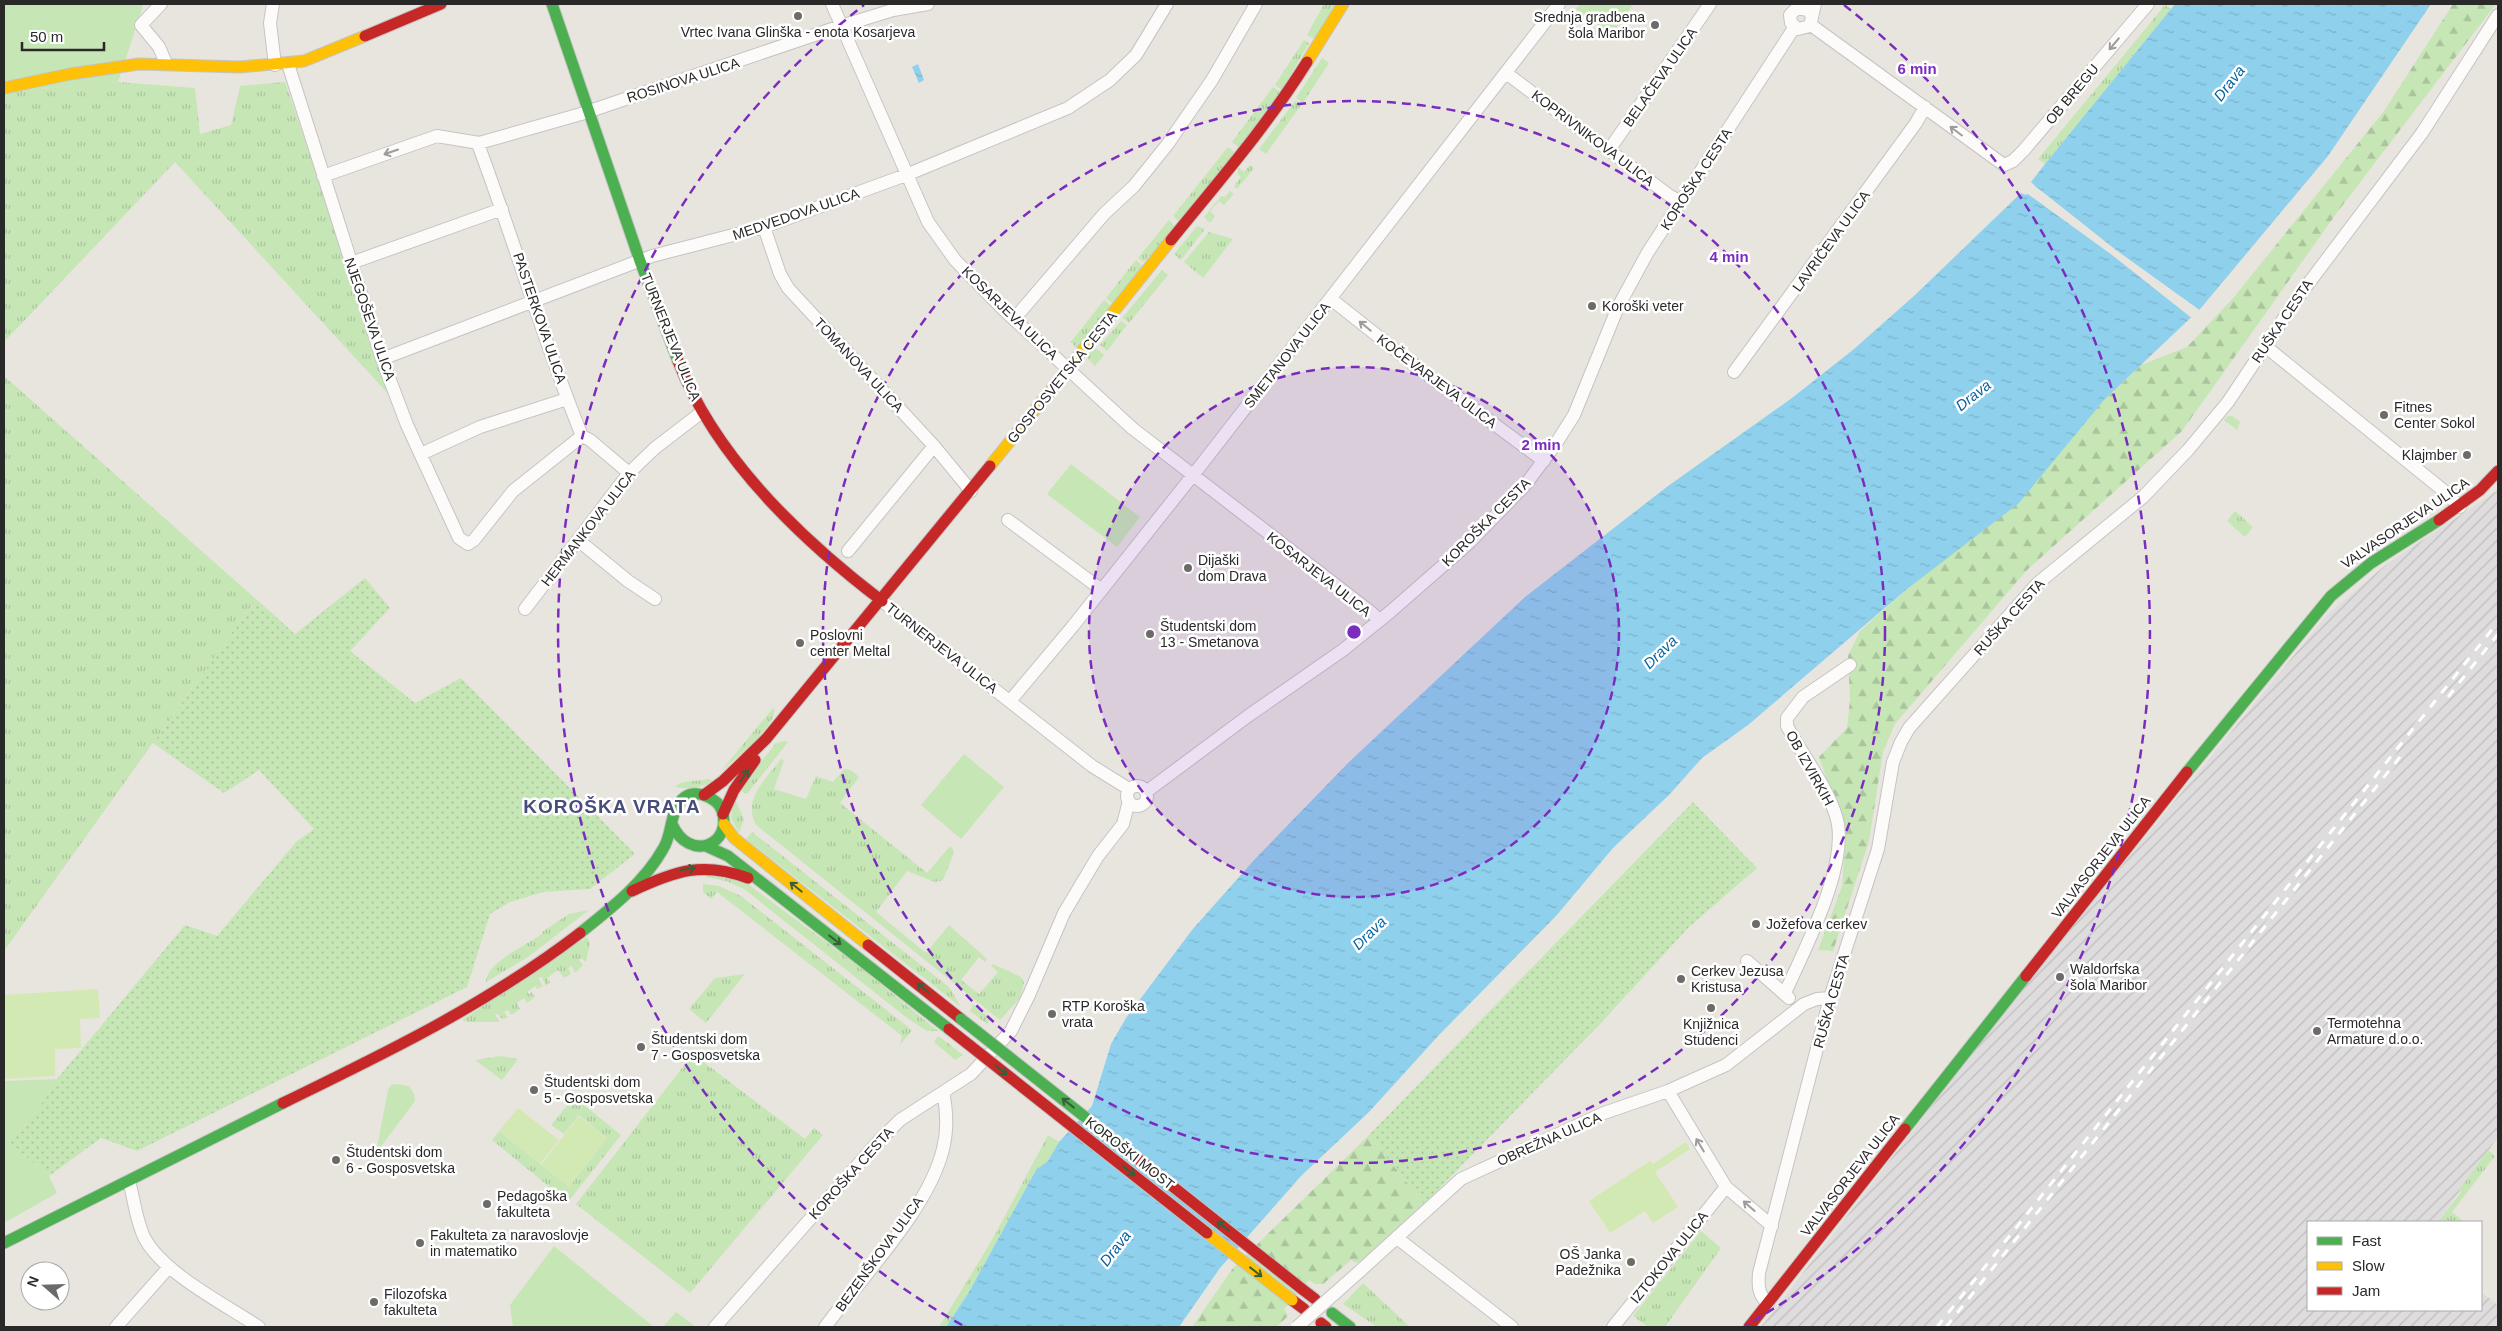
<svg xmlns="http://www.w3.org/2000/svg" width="2502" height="1331" font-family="Helvetica,sans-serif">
<defs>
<pattern id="industrial-furrows" width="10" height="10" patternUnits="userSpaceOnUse" patternTransform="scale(1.25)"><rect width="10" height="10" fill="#dfdcde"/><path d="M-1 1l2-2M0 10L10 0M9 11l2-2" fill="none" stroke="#bfbdbe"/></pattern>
<pattern id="grass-tufts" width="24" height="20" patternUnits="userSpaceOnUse" patternTransform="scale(1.25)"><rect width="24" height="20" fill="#c6e6b6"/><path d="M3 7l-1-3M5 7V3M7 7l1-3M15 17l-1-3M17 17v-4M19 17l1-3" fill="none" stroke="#aac59c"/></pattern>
<pattern id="forest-firs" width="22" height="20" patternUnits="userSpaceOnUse" patternTransform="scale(1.25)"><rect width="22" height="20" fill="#c6e6b6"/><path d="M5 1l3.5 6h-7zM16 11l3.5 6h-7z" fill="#aac59c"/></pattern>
<pattern id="garden-dots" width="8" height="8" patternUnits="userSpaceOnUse" patternTransform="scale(1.25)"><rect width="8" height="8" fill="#c6e6b6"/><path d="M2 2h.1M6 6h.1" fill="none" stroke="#aac59c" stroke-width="1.8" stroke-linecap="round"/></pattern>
<pattern id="water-ripples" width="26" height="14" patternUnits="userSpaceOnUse" patternTransform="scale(1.25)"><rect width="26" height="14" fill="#8fd0ed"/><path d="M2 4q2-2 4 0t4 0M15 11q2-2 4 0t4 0" fill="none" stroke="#7bb3cb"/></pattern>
</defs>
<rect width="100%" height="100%" fill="#e8e5df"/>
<!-- industrial -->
<path fill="url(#industrial-furrows)" d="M2498 490V1137L2438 1222H2308V1310H2481V1292L2498 1305V1327H1761L2054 948 2327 615 2388 563Z"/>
<!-- grass -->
<path fill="url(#grass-tufts)" d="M1324 4H1335L1315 39 1307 35Z
M2165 5 2171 9 2045 164 2038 159Z
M1304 40 1309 43 1282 90 1275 85Z
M1322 58 1329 63 1303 103 1296 98Z
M118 82 195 88 200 134 231 125 240 86 285 82 393 399 175 162 4 342V94L17 91Z
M1273 87 1281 92 1239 148 1232 142Z
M1295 101 1301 105 1266 154 1259 149Z
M1228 147 1235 152 1180 222 1173 216Z
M1250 165 1254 168 1237 189 1234 186 1241 177 1238 174V167L1244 172Z
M1230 191 1234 194 1224 205 1219 201 1210 211 1215 216 1210 223 1204 217 1221 196 1225 197Z
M1169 220 1176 227 1144 262 1138 258Z
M1197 226 1205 229 1181 260 1174 254Z
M1209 232 1233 239 1203 278 1184 262Z
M1136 260 1143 266 1113 304 1106 298Z
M1162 270 1168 275 1129 323 1122 318Z
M1104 300 1111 306 1077 349 1071 342Z
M1121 321 1127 325 1107 351 1100 345Z
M1092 349H1097L1104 355 1095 366 1086 357Z
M4 376 256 599 4 951Z
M2228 416H2232L2240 422 2237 430 2224 420Z
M2235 511 2253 527 2245 537 2227 521Z
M774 707C779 725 733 760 720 772Z
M785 741 788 742 747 794 739 790 776 743Z
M781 759 784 760 774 789 806 799 816 776 833 782 844 769 851 770 859 777 840 803 927 873 950 846 953 849 954 853 943 880 935 882 907 871 876 912 926 953 949 925 987 959 985 962 979 957 961 980 979 994 998 972 991 966 993 964 1021 977 1024 983 1020 998 1000 1020 756 825C742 799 766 779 781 759Z
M708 779 713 781C702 787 688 790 675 787 683 779 697 782 708 779Z
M734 797 744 819 739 833 731 818Z
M752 832 949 987 961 1007 746 839Z
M704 871 748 884 861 968 938 1031H927L907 1018 744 889 726 881 706 877Z
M703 884 719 886 741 896 912 1030 900 1045 902 1036 717 892 711 899 703 892Z
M589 910 528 957 486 982C486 962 528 945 543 933L542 932 569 914Z
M587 937 590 943 586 962 581 958 579 960 583 965 575 973 572 966 568 968 571 974 564 978 558 970 547 978 550 982 546 986 542 977 538 978 543 986 537 989 535 986 527 992 529 994 532 992 535 997 527 1003 524 998 517 1003 520 1009 511 1015 508 1010 504 1012 508 1017 502 1019 498 1014H495L499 1022H467L462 1020Z
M745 974 706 1023 689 1009 715 978Z
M973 1004 991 1019 987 1024 970 1011Z
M937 1037H940L963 1055 955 1060 934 1042Z
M693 1054 805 1139 814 1128 823 1135 690 1293 576 1204Z
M501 1056 518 1059 502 1080 475 1060Z
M574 1097 621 1135 568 1202 492 1140 499 1131 569 1187 607 1138 579 1115 564 1134 551 1125Z
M1048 1135 1059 1142 1048 1162 1036 1170 969 1292 946 1327H939L992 1240Z
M2488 1150 2495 1156 2452 1212 2463 1221 2438 1222 2461 1192 2459 1190Z
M1701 1231 1721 1248 1665 1327H1648L1633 1316Z
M1363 1283 1410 1327H1377L1343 1304Z"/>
<!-- forest -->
<path fill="url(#forest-firs)" d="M2453 4H2496L2336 214 2182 431 2026 571 1895 724 1883 752 1869 841 1833 951 1818 950 1842 886 1846 832 1819 757 1847 728 1850 700 1848 656 1860 631 1907 589 2141 365 2187 347 2234 297 2384 111Z
M1369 1135 1424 1204 1362 1260 1356 1263 1351 1260 1323 1284H1315L1309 1280 1284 1309 1288 1316 1276 1327H1192L1233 1268Z"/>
<!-- park -->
<path fill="#c6e6b6" d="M4 4H141L143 6 118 82 17 91 4 94Z
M1580 4H1628L1632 6 1611 35 1576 9Z
M1071 464 1140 517 1117 547 1047 494Z
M964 754 1004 787 961 839 921 805Z
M57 1079 39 1108 10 1143 49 1176 57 1193 4 1223V1081Z
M397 1084 409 1086 414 1094 415 1101 376 1153 388 1090 391 1085Z
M554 1246 654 1327H513L510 1305Z
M676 1312 696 1327H663Z"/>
<!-- garden -->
<path fill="url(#garden-dots)" d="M365 578 390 608 350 651 415 703 461 678 635 854 590 889 543 892 510 902 490 914 467 987 137 1151 101 1138 49 1176 10 1143 39 1108 57 1079 185 925 217 936 296 842 314 829 259 770 224 793 153 743 256 599 295 634Z
M1693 802 1757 868 1689 927 1600 1024 1424 1204 1369 1135Z"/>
<!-- pitch -->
<path fill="#d2e9b3" d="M98 989 100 1018 80 1019 81 1048 55 1049V1076L4 1079V995Z
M518 1108 559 1140 540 1164 499 1131Z
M579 1116 607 1138 569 1187 541 1165Z
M1686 1142 1690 1149 1655 1172 1678 1207 1653 1223 1645 1211 1610 1233 1589 1201 1650 1161 1653 1164Z"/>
<!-- water -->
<path fill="url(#water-ripples)" d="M2175 4H2431L2328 156 2201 308 2104 400 2018 504 1907 589 1748 725 1702 758 1669 795 1613 848 1556 916 1439 1035 1369 1112 1301 1176 1220 1268 1179 1327H946L969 1292 1036 1170 1048 1161 1059 1142 1092 1106 1111 1044 1126 1018 1192 930 1255 859 1349 762 1525 597 1668 486 1792 398 1854 349 1915 295 2021 193 2026 195 2034 185 2031 182 2045 164Z
M918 64 924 80 919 83 912 67Z"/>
<!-- pier -->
<path fill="#e8e5df" d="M2029 181 2116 250 2201 311 2193 319 2112 255 2025 192 2031 185Z"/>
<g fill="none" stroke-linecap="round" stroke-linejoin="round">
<!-- street casing -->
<g stroke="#c5c4c5" stroke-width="14">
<path id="street" d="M161 4 141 25 159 47 166 63
M273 4 270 23 275 65
M832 4 928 222 955 260 1004 310 1132 428 1372 613 1379 621
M1812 16 1808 10 1797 8 1790 15 1791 23 1798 29 1810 26 1815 4
M1811 25 2004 165 2013 161 2024 150 2148 4
M288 64 382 359 407 425 459 538 468 544 474 540 513 491 582 436
M1506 73 1670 196 1681 202
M478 144C514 240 543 340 582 436L590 440 629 473
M1609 150 1710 4
M323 176 437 136 479 143 581 114 841 26 893 10 928 4
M764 227 780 274 788 288 934 446 971 491
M351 263 502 209
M1331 299 1413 364 1544 461
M1015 318 1104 214 1134 186 1167 145 1212 80 1256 4
M2265 346 2444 491 2460 507
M382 359 652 256 764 227 906 175 1068 108 1110 80 1136 55 1167 4
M1734 372 1916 123 1925 107
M421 454 480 427 567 399
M1008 520 1102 590
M578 540 628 581 655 599
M848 551 934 446
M882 601 1092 766 1129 789
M525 609 629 473 655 448 702 412
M1010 701 1073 626 1201 465 1559 4
M1127 796a10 10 0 1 1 20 0a10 10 0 1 1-20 0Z
M1146 792 1248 716 1343 650 1390 612 1470 542 1526 484 1555 445 1574 415 1618 307 1648 252 1794 28
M1747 961 1789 998
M1785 993C1804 950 1851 863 1836 816 1826 784 1802 755 1787 726V718L1803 697 1850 665
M1668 1091 1726 1187 1772 1226
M129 1181C134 1199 136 1220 144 1237 162 1273 226 1305 259 1327
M1397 1238 1512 1327
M1360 1271 1461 1179 1604 1113 1668 1091 1726 1065 1804 1004 1817 999 1830 998
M1768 1304C1758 1294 1758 1286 1759 1273L1830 998 1878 849 1893 762 1901 742 1909 728 2038 583 2143 497 2188 450 2228 402 2296 300 2422 133 2498 15
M116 1327 169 1267
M715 1327 876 1144 900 1120 971 1074 1011 1031 1029 995 1064 913 1098 856 1123 824 1129 801
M825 1327C862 1277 929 1208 943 1149 948 1129 947 1111 943 1092
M1613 1327 1726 1187"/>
</g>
<!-- fast casing -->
<g stroke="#c5c4c5" stroke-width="13">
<path id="fast" d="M552 4 640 261 678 361
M2187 772 2331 596 2371 563 2439 520
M706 846 728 856 949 1029
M580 933C610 909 644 883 663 849 673 834 669 809 685 797 697 789 718 798 722 811 733 845 689 863 672 824
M1905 1129 2026 976
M4 1243 283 1103
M1332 1313 1350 1327"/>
</g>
<!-- slow casing -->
<g stroke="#c5c4c5" stroke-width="13">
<path id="slow" d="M1307 62 1343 4
M4 88 70 74 139 64 240 67 304 61 365 36
M990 466 1171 240
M724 824 734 838 868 945"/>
</g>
<!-- jam casing -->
<g stroke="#c5c4c5" stroke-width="13">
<path id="jam" d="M365 36 441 4
M1171 240C1218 182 1267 126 1307 62
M678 361C715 457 802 540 882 601
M2439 520 2480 490 2498 471
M704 795 723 781 766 739 990 466
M723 814 734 790 755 760
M632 891C675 871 702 861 748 878
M868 945 961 1019
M2026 976 2187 772
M283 1103C386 1053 489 1003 580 933
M1302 1289 1315 1299
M1292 1300 1304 1309
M1321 1323 1326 1327
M1749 1327 1905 1129"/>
</g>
<!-- street -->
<use href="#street" stroke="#fcfbfa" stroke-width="12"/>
<!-- fast -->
<use href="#fast" stroke="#4caf50" stroke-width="11"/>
<!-- slow -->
<use href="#slow" stroke="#ffc107" stroke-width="11"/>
<!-- jam -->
<use href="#jam" stroke="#c62828" stroke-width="11"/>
<!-- rail casing -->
<g stroke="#dddcde" stroke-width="5">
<path id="rail" d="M2448 697 2498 634
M1937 1327 2498 622
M1946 1327 2400 757"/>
</g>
<!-- rail -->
<use href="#rail" stroke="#fff" stroke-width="3" stroke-dasharray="9" stroke-linecap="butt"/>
<!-- street-bridge casing -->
<g stroke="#c5c4c5" stroke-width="14" stroke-linecap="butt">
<path id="street-bridge" d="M1297 1327 1360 1271"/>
</g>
<!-- fast-bridge casing -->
<g stroke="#c4c3c1" stroke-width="13" stroke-linecap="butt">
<path id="fast-bridge" d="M961 1019 1128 1151"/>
</g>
<!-- slow-bridge casing -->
<g stroke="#c4c3c1" stroke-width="13" stroke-linecap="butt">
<path id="slow-bridge" d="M1207 1233 1292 1300"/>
</g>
<!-- jam-bridge casing -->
<g stroke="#c4c3c1" stroke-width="13" stroke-linecap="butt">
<path id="jam-bridge" d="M949 1029 1207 1233
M1128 1151 1302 1289"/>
</g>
<!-- street-bridge -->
<use href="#street-bridge" stroke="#fcfbfa" stroke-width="12"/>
<!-- fast-bridge -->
<use href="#fast-bridge" stroke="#4caf50" stroke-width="11"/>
<!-- slow-bridge -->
<use href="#slow-bridge" stroke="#ffc107" stroke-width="11"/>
<!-- jam-bridge -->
<use href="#jam-bridge" stroke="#c62828" stroke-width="11"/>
</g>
<!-- one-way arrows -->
<defs><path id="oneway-shaft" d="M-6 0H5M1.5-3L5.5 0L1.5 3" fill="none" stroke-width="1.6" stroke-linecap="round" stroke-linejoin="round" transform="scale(1.25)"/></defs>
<g stroke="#9d9c9c">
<use href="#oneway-shaft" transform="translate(2114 44) rotate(130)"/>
<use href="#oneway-shaft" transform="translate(1956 131) rotate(-143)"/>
<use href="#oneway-shaft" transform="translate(391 152) rotate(161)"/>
<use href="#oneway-shaft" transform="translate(1365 326) rotate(-141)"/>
<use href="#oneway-shaft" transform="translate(1700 1145) rotate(-121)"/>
<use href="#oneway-shaft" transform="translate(1749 1206) rotate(-139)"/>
</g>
<g stroke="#375f39">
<use href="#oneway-shaft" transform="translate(744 776) rotate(-55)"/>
<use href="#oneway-shaft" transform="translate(688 869) rotate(-10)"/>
<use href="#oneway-shaft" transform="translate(796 887) rotate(-141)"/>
<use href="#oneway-shaft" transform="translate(835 940) rotate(38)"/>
<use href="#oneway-shaft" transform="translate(923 988) rotate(-141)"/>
<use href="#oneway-shaft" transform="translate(1001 1070) rotate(39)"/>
<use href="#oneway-shaft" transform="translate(1068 1103) rotate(-142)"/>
<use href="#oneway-shaft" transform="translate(1129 1171) rotate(38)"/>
<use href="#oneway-shaft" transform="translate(1223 1226) rotate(-142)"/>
<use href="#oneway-shaft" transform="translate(1256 1272) rotate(38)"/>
</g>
<!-- distance rings -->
<circle cx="1354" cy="632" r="265" fill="#7b2cbf" fill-opacity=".12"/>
<g fill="none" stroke="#7b2cbf" stroke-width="2.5" stroke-dasharray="9 6">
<circle cx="1354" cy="632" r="265"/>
<circle cx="1354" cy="632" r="531"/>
<path d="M962 1325A796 796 0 0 1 864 5M1844 5A796 796 0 0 1 1746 1325"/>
</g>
<!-- markers -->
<g fill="#6c6b69" stroke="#fff" stroke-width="2">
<circle cx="798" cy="16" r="5"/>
<circle cx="1655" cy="25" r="5"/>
<circle cx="1592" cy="306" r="5"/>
<circle cx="2384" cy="415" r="5"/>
<circle cx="2467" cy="455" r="5"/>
<circle cx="1188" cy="568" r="5"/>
<circle cx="1150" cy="634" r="5"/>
<circle cx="800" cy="643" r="5"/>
<circle cx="1756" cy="924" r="5"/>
<circle cx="2060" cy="977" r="5"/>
<circle cx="1681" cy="979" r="5"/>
<circle cx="1711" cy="1008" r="5"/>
<circle cx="1052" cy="1014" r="5"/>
<circle cx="2317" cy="1031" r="5"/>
<circle cx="641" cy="1047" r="5"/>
<circle cx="534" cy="1090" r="5"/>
<circle cx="336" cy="1160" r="5"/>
<circle cx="487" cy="1204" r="5"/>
<circle cx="420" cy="1243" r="5"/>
<circle cx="1631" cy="1262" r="5"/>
<circle cx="374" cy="1302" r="5"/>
</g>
<g text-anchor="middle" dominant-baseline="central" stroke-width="5" stroke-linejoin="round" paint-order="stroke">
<!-- poi labels -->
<g font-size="14" fill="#292929" stroke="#fff" text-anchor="start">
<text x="1645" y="17" text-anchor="end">Srednja gradbena<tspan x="1645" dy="16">šola Maribor</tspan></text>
<text x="798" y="32" text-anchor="middle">Vrtec Ivana Glinška - enota Kosarjeva</text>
<text x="1602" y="306">Koroški veter</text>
<text x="2394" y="407">Fitnes<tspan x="2394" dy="16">Center Sokol</tspan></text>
<text x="2457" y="455" text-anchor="end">Klajmber</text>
<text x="1198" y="560">Dijaški<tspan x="1198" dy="16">dom Drava</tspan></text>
<text x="1160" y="626">Študentski dom<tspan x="1160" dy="16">13 - Smetanova</tspan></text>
<text x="810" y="635">Poslovni<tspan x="810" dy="16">center Meltal</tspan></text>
<text x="1766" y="924">Jožefova cerkev</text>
<text x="2070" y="969">Waldorfska<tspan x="2070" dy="16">šola Maribor</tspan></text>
<text x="1691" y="971">Cerkev Jezusa<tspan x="1691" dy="16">Kristusa</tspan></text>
<text x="1062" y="1006">RTP Koroška<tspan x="1062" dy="16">vrata</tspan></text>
<text x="2327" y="1023">Termotehna<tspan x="2327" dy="16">Armature d.o.o.</tspan></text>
<text x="1711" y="1024" text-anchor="middle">Knjižnica<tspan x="1711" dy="16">Studenci</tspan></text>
<text x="651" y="1039">Študentski dom<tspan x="651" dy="16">7 - Gosposvetska</tspan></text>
<text x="544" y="1082">Študentski dom<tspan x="544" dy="16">5 - Gosposvetska</tspan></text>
<text x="346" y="1152">Študentski dom<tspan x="346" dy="16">6 - Gosposvetska</tspan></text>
<text x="497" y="1196">Pedagoška<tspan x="497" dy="16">fakulteta</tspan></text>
<text x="430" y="1235">Fakulteta za naravoslovje<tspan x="430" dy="16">in matematiko</tspan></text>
<text x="1621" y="1254" text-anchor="end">OŠ Janka<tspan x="1621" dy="16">Padežnika</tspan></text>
<text x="384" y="1294">Filozofska<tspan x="384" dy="16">fakulteta</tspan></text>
</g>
<!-- street labels -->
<g font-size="14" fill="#292929" stroke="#fff">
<text transform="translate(1660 77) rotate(-55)">BELAČEVA ULICA</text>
<text transform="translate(683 80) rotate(-18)">ROSINOVA ULICA</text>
<text transform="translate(2072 94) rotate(-50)">OB BREGU</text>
<text transform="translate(1593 138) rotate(37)">KOPRIVNIKOVA ULICA</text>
<text transform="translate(1696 179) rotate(-57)">KOROŠKA CESTA</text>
<text transform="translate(796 214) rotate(-19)">MEDVEDOVA ULICA</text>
<text transform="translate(1831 241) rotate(-54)">LAVRIČEVA ULICA</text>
<text transform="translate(1010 313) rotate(44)">KOSARJEVA ULICA</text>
<text transform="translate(540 318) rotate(71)">PASTERKOVA ULICA</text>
<text transform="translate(370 319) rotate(71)">NJEGOŠEVA ULICA</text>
<text transform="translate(2282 321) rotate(-56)">RUŠKA CESTA</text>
<text transform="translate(671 337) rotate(68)">TURNERJEVA ULICA</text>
<text transform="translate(1287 355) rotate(-52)">SMETANOVA ULICA</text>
<text transform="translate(859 365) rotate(47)">TOMANOVA ULICA</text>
<text transform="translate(1062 377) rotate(-51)">GOSPOSVETSKA CESTA</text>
<text transform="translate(1437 381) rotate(37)">KOČEVARJEVA ULICA</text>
<text transform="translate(1486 522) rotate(-45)">KOROŠKA CESTA</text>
<text transform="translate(2405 523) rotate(-34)">VALVASORJEVA ULICA</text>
<text transform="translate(588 528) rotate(-52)">HERMANKOVA ULICA</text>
<text transform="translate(1319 574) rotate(38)">KOSARJEVA ULICA</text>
<text transform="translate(2009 617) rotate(-48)">RUŠKA CESTA</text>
<text transform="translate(942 648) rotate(38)">TURNERJEVA ULICA</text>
<text transform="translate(1810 768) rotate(61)">OB IZVIRKIH</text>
<text transform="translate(2101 857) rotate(-52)">VALVASORJEVA ULICA</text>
<text transform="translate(1831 1001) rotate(-74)">RUŠKA CESTA</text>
<text transform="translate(1549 1139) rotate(-24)">OBREŽNA ULICA</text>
<text transform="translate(1130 1153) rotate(38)">KOROŠKI MOST</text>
<text transform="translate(851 1173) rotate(-48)">KOROŠKA CESTA</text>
<text transform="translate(1850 1175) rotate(-52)">VALVASORJEVA ULICA</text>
<text transform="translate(879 1254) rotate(-54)">BEZENŠKOVA ULICA</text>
<text transform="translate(1669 1257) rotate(-51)">IZTOKOVA ULICA</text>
</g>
<!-- water labels -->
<g font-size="15" font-style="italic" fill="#08639f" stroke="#fff">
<text transform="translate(2229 83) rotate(-52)">Drava</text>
<text transform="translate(1973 395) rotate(-38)">Drava</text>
<text transform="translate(1660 652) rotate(-44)">Drava</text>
<text transform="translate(1369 933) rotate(-44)">Drava</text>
<text transform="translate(1115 1248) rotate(-52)">Drava</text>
</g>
<!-- district labels -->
<g font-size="19" font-weight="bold" letter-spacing="1" fill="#484e7c" stroke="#fff">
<text x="612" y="806">KOROŠKA VRATA</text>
</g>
</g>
<circle cx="1354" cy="632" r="8" fill="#7b2cbf" stroke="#fff" stroke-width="2.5"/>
<g font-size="15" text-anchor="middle" font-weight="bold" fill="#7b2cbf" stroke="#fff" stroke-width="5" stroke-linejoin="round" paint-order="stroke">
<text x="1917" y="74">6 min</text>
<text x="1729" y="262">4 min</text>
<text x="1541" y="450">2 min</text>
</g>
<!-- border -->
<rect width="2502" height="1331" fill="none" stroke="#292929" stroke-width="10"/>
<!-- legend -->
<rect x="2307" y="1221" width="175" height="90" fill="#ffffff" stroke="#a9a9a9"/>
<rect x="2317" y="1237" width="25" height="8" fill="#4caf50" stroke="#a9a9a9"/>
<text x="2352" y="1246" font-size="15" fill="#292929">Fast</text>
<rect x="2317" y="1262" width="25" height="8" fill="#ffc107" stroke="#a9a9a9"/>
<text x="2352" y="1271" font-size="15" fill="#292929">Slow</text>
<rect x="2317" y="1287" width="25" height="8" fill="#c62828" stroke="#a9a9a9"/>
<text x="2352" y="1296" font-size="15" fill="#292929">Jam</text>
<!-- north arrow -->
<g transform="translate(45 1286) rotate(290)"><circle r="24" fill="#ffffff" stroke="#a9a9a9"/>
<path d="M0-4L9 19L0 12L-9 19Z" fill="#6c6b69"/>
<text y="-8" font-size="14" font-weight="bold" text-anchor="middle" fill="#292929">N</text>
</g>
<!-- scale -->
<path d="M22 42v8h82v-8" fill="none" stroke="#292929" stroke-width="2.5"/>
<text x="30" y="42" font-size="15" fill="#292929" stroke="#ffffff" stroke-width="4" paint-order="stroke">50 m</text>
</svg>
